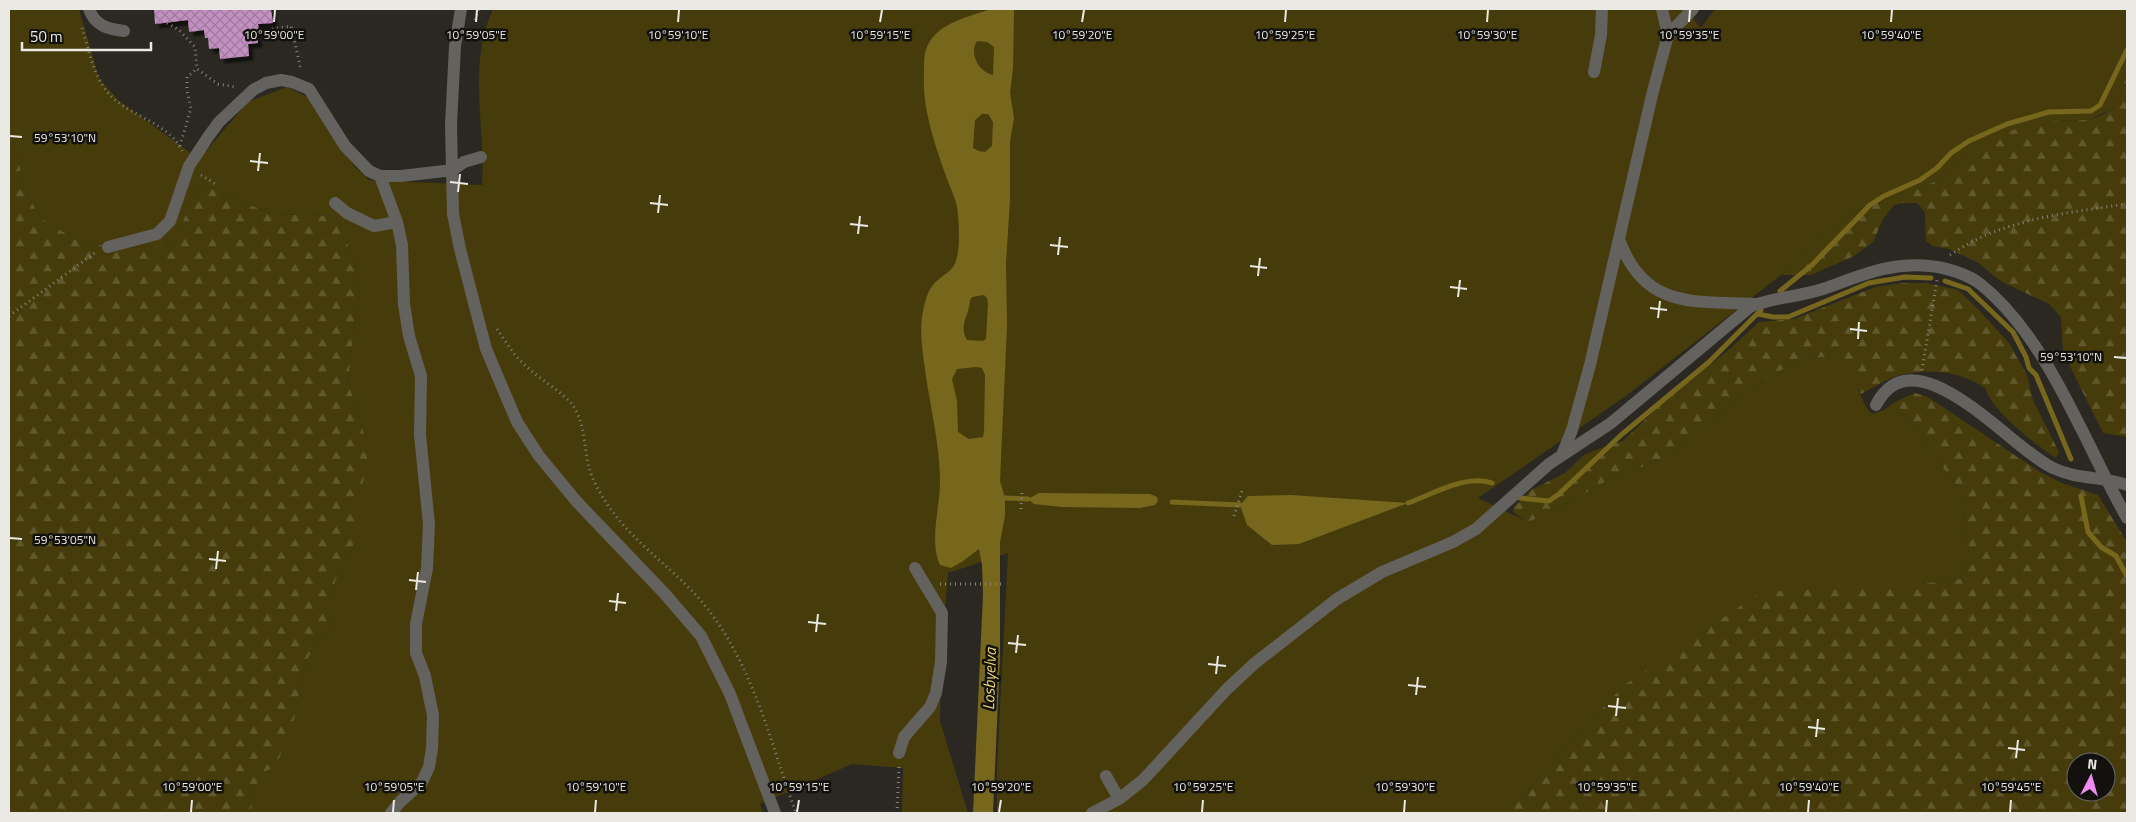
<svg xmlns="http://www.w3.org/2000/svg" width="2136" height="822" font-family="'Titillium Web',sans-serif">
<defs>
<pattern id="forest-firs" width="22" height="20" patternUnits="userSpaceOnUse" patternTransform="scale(1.25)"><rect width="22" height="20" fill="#463c0b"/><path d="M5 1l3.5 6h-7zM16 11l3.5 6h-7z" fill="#61582e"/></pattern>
<pattern id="building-cross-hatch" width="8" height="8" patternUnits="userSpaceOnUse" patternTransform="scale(1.25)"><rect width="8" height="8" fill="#c490c3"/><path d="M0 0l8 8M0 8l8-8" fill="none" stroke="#9e7a9d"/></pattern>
<filter id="shadow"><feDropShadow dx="4.5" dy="4.5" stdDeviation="1" flood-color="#0009"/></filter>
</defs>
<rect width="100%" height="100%" fill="#2a2821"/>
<!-- green -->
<path fill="#463c0b" d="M9 9H79L99 78 119 101 199 159 248 102 287 87 316 101 354 166 369 180 482 185C486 127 467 64 493 9H1685L1701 28 1715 9H2127V77L2113 108 2089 120 2048 121 1976 147 1943 178 1914 190 1863 208 1841 221 1802 254 1781 275 1626 396 1478 498 1526 521 1553 512 1606 481 1672 455 1713 420 1767 377 1803 360 1821 357 1841 361 1852 376 1866 407 1872 414 1884 410 1895 402 1961 492 1969 553 1961 579 1920 584 1624 685 1506 813H997V768L1008 553 948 573 941 662 940 721 968 813H902L903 768 852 764 760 804 763 813H251L255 787 294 720 306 661 318 642 331 629 335 581 353 545 363 430 348 382 360 275 336 216 271 214 199 183 173 245 127 248 81 243 41 218 24 189 13 132 9 124Z"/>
<!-- forest -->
<path fill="url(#forest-firs)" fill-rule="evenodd" d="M2127 77V437L2103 433 2063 352 2061 317 2049 304 2002 282 1977 262 1949 249 1933 246 1926 241 1925 212 1917 203H1903L1894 205 1883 219 1873 242 1854 256 1811 275H1781L1802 254 1841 221 1863 208 1914 190 1943 178 1976 147 2013 130 2048 121 2089 120 2102 115 2113 108Z
M9 124 13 132 24 189 41 218 81 243 127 248 173 245 199 183 271 214 336 216 360 275 348 382 363 430 367 458 353 545 335 581 331 629 318 642 306 661 294 720 276 766 264 772 255 787 251 813H9Z
M1903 283H1926L1958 290 1978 309 2009 343 2027 375 2033 400 2059 452 2056 458C2036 445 1992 411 1985 388 1960 371 1928 368 1900 375 1887 378 1873 388 1861 394L1841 361 1821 357 1803 360 1767 377 1713 420 1672 455 1606 481 1553 512 1527 522 1513 512 1514 507 1531 490 1565 473 1584 455 1598 449 1623 441 1658 407 1732 347 1759 322 1794 319 1875 287Z
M1915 393 1928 397 2040 472 2062 483 2098 495 2127 542V813H1506L1624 685 1761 592 1920 584 1961 579 1969 553 1961 492 1895 402ZM2076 762H2106V792H2076Z"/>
<!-- water -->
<path fill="#76671c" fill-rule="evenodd" d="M991 9H1014L1013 69 1010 93 1014 118 1010 141V200L1006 263 1007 326 1000 481 1005 498V516L1000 542V656L993 813H973L983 594 982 565 979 549 963 561 951 568 940 565C929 542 940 507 940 482 940 442 929 403 924 362 922 348 920 331 922 317 924 307 926 293 933 285 940 276 953 272 956 261 960 250 959 227 958 215 958 203 951 190 947 179 935 144 922 110 924 72 924 66 924 59 925 53 933 23 966 18 991 9ZM977 41 987 42 994 47 993 75C978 72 969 53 977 41ZM982 114H988L993 122 992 146 985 152 979 151 973 148 975 120ZM984 295 987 298 988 303 986 339 983 341 967 340C958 325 970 314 970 300L972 297ZM976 367 982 368 985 375 984 431 983 437 969 439 958 432 957 401 952 379 957 369Z
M1039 493 1150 494 1157 497 1158 501 1155 505 1140 508 1062 507 1034 504 1028 499Z
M1291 495 1408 503 1299 544 1272 545 1247 525 1240 505 1248 496Z"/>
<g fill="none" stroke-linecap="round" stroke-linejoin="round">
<!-- stream -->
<path stroke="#76671c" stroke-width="5" d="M1945 281 1968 289 2013 332 2026 357 2029 368 2036 375 2071 459
M1780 291 1812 265 1870 205 1884 196 1920 180 1937 168 1951 153 1969 141 2007 124 2049 112 2091 111 2100 105 2127 50
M1758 314 1773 317H1788L1869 283 1905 277 1931 278
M2081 496 2088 532 2101 547 2116 556 2127 576
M1005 498 1028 499
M1520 498 1549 501 1559 494 1621 435 1709 362 1761 310
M1172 502 1240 505
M1408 503C1433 494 1466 474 1492 483"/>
</g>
<!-- building -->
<path fill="url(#building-cross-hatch)" filter="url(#shadow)" d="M154 9H271L273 23 258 24 259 32H256L258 43 248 44 249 56 220 59 219 48 209 49 208 38H205L204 30 189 32 188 20 155 24Z"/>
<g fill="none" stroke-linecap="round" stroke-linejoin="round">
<!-- path -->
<path stroke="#85837d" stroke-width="3" stroke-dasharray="1 4" stroke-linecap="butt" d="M475 20 479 9
M167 23 179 30 195 47 197 69 218 84 235 87
M82 28C89 50 94 81 113 98 132 116 171 125 182 151
M272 29 291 26 301 70
M180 146 191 108 187 91V77L197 69
M201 175 217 185
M1950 255C2002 219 2066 213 2127 204
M9 316 96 252
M497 329C506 342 514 356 527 367 541 380 558 389 571 403 585 419 584 448 589 468 592 478 598 490 604 499 631 544 679 570 710 612 755 672 771 744 796 813
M1922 370 1937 280
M1021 509 1022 490
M1234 516 1242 491
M940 584H1002
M897 813 899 766"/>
<!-- minor -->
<path stroke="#63625e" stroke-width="12" d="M89 9C95 26 108 29 124 31
M461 9 455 46 451 125 453 214 460 249 486 349 517 422 539 456 577 502 665 594 701 636 730 694 775 813
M1668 35 1693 9
M1594 72 1601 35 1602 9
M380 176 397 222 402 245 404 304 409 336 421 376 420 435 429 524 427 568 416 624V653L425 676 430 701 433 715 432 748 429 767 422 782 400 802 391 813
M335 203 347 213 374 226 397 222
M1619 239C1644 310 1695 301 1757 304
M108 247 157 234 170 221 189 166 208 137 219 122 253 90 266 83 281 80 292 82 309 89 345 146 369 171 380 176H401L453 170 464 162 481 157
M1876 405C1915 330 2011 449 2053 468 2077 480 2103 476 2127 485
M1562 455 1572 430 1590 365 1652 95 1668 35 1662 9
M899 753 904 737 930 707 936 693 941 662 942 613 915 568
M1106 776 1119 799
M1092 813 1119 799 1143 780 1227 689 1255 663 1337 599 1382 572 1453 542 1476 529 1549 464 1611 423 1750 307C1773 297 1799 297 1823 289 1860 276 1888 262 1929 266 1944 267 1967 274 1979 283 2048 337 2084 443 2127 518"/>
</g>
<!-- ticks -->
<path fill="none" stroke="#eae9e4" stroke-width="2" d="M274 22 275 10M476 22 477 10M678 22 679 10M880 22 882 10M1082 22 1084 10M1285 22 1286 10M1487 22 1488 10M1689 22 1690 10M1891 22 1892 10M10 136 22 137M250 161 268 163M258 171 260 153M450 182 468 184M458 192 460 174M650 203 668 205M658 213 660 195M850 224 868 226M858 234 860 216M1050 245 1068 247M1058 255 1060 237M1250 266 1267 268M1258 276 1260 258M1450 287 1467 289M1458 297 1460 280M1650 308 1667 310M1658 318 1660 301M1850 329 1867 331M1858 339 1859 322M2114 357 2126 358M10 538 22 539M209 559 226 561M216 569 218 551M409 580 426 582M416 590 418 572M609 601 626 603M616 611 618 593M808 622 826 624M816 632 818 614M1008 643 1026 645M1016 653 1018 635M1208 664 1226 666M1216 674 1218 656M1408 685 1426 687M1416 695 1418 677M1608 706 1626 708M1616 716 1618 698M1808 727 1825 729M1816 737 1818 719M2008 748 2025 750M2016 758 2018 740M191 812 192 800M393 812 394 800M595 812 596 800M797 812 799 800M999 812 1001 800M1202 812 1203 800M1404 812 1405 800M1606 812 1607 800M1808 812 1809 800M2010 812 2011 800"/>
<g text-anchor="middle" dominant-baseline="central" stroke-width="5" stroke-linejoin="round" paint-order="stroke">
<!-- water labels -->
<g font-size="16" font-style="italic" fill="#edd772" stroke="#12110e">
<text transform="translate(989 679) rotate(-88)">Losbyelva</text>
</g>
</g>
<g font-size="12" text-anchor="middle" fill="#eae9e4" stroke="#12110e" stroke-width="5" stroke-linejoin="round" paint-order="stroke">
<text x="274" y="39">10°59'00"E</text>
<text x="476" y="39">10°59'05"E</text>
<text x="678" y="39">10°59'10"E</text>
<text x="880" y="39">10°59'15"E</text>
<text x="1082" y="39">10°59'20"E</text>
<text x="1285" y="39">10°59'25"E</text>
<text x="1487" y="39">10°59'30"E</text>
<text x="1689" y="39">10°59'35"E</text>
<text x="1891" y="39">10°59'40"E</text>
<text x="65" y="142">59°53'10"N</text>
<text x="2071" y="361">59°53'10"N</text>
<text x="65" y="544">59°53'05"N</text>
<text x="192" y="791">10°59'00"E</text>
<text x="394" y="791">10°59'05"E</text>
<text x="596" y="791">10°59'10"E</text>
<text x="799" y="791">10°59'15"E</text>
<text x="1001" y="791">10°59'20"E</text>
<text x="1203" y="791">10°59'25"E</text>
<text x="1405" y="791">10°59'30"E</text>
<text x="1607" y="791">10°59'35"E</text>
<text x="1809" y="791">10°59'40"E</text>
<text x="2011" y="791">10°59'45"E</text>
</g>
<!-- border -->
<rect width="2136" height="822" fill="none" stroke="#eae9e4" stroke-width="20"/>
<!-- north arrow -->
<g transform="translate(2091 777) rotate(6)"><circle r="24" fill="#12110e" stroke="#686764"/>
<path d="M0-4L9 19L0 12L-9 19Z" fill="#f28af3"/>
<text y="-8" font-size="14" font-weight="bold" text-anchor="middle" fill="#eae9e4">N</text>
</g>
<!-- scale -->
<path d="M22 42v8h129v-8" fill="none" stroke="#eae9e4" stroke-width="2.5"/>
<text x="30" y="42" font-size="15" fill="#eae9e4" stroke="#12110e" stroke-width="4" paint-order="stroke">50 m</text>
</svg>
